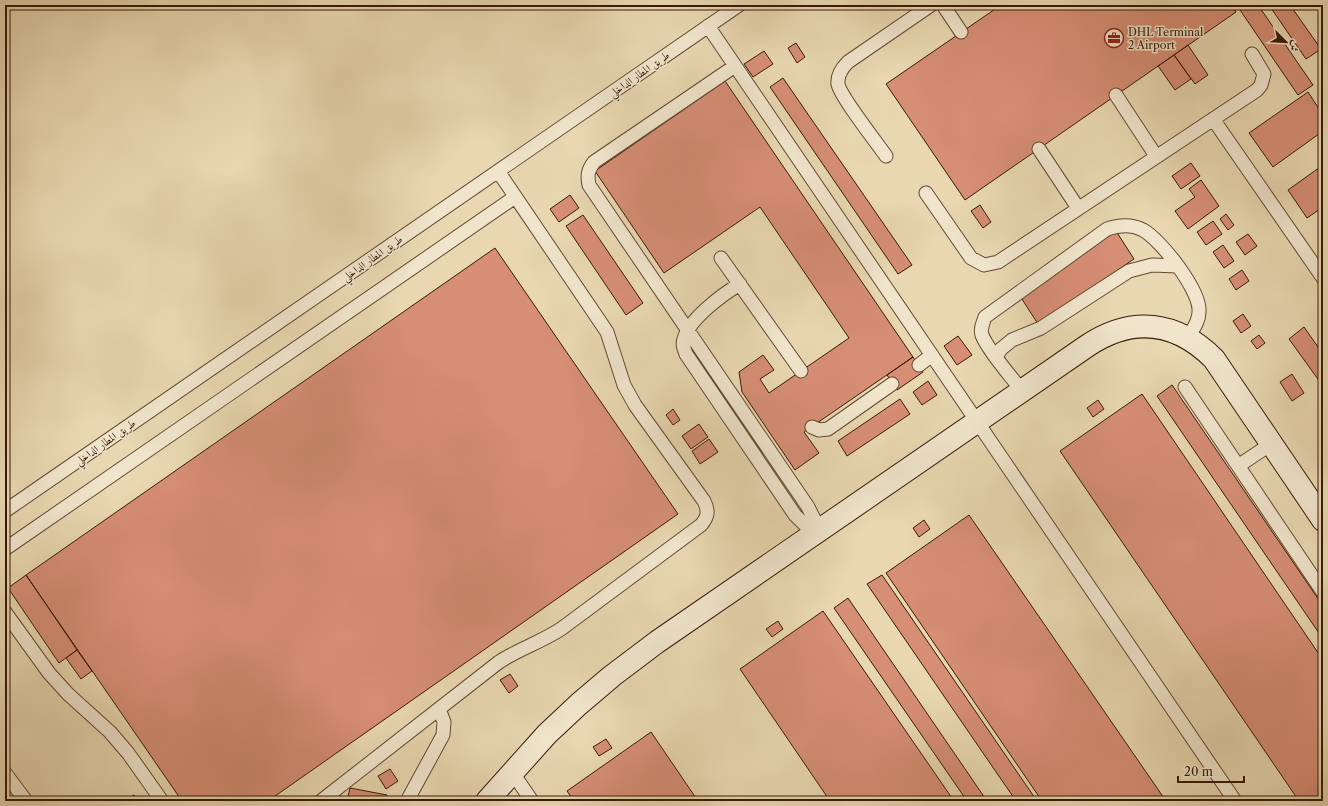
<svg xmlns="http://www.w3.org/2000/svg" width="1328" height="806" font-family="'Libre Caslon Text',Amiri,serif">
<rect width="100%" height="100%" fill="#e8d7b1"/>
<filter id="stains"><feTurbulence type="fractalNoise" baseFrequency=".005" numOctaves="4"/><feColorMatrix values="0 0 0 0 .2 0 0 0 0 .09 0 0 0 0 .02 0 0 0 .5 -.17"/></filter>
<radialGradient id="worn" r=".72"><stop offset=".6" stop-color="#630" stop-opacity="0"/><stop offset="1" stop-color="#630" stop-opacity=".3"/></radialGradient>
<!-- building -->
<path fill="#d68e75" stroke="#381a07" d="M1001 5H1232L1236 12 965 200 886 84Z
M1248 5H1258L1313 85 1298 95 1240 10Z
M1275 5H1290L1321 49 1306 59 1271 8Z
M796 43 805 57 797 63 788 48Z
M1188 45 1208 75 1195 84 1174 55Z
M764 51 773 64 753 77 744 64Z
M1174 55 1191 79 1175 90 1158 66Z
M783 78 912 265 898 274 770 87Z
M725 81 913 357 804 432 819 453 795 470 742 392 739 372 763 355 774 370 760 379 769 393 849 338 760 207 664 273 595 171Z
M1308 92 1323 115V131L1273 167 1249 133Z
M1191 163 1200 176 1181 189 1172 176Z
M1323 165V207L1307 218 1288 190Z
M1201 180 1219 206 1188 229 1175 211 1195 197 1189 189Z
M570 195 579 208 559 222 550 209Z
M980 205 991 222 983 228 971 211Z
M1226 214 1234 225 1228 230 1220 219Z
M583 215 643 303 626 315 566 226Z
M1213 221 1222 234 1206 245 1197 232Z
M1116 231 1134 259 1038 324 1020 296Z
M1248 234 1257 246 1245 255 1236 242Z
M1223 245 1234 261 1224 268 1213 252Z
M495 248 678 514 268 801H182L26 575Z
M1242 270 1249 281 1236 290 1229 279Z
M1243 314 1251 326 1241 333 1233 321Z
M1304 327 1323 354V379L1320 382 1289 339Z
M1259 335 1265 343 1257 349 1251 341Z
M958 336 972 355 957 365 944 346Z
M913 357 923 372 897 390 887 375Z
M1292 374 1304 393 1292 401 1280 382Z
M928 381 937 395 922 405 913 392Z
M1172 385 1323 606V639L1157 396Z
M1142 394 1323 660V801H1299L1060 451Z
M900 399 910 414 847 456 838 441Z
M1098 400 1104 409 1093 417 1087 408Z
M673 409 680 420 673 425 666 415Z
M699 424 708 437 691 449 682 436Z
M709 439 718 452 700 464 692 451Z
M969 515 1166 801H1042L886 573Z
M924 520 930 529 919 537 913 528Z
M26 575 77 650 59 663 8 588Z
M882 575 1037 801H1016L867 584Z
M848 598 987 801H967L834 608Z
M823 611 954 801H830L740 669Z
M778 621 783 629 772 637 766 629Z
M77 650 92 671 81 679 66 658Z
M510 674 518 686 509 693 500 680Z
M651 732 698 801H574L567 791Z
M606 739 612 748 599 756 593 747Z
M390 769 398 781 386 789 378 776Z
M350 788 387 795 385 801H347Z
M134 795 138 801H125Z"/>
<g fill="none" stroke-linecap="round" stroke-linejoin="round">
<!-- lane casing -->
<g stroke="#644932" stroke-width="15">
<path id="lane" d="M943 5 961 32
M708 26 1235 801
M735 66 594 162C588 170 587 175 589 185L808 507 815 521 817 532
M1116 95 1156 156
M1213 119 1323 278
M1039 149 1078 208
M886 156C877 143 840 96 838 84 837 75 842 68 848 62L931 5
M926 193 971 258 984 265 998 262 1257 90 1261 85 1264 74 1252 54
M721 258 801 371
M740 284C723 294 689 319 684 339 682 344 684 349 686 354L795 515 807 527 817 532
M996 357 1001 349 1012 340 1041 328 1129 271 1152 265 1177 266
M919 365 932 355
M1185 387 1323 592
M1022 391C1011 376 988 351 982 335 980 329 983 323 985 317L1107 229C1119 225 1131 224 1143 230 1161 240 1201 291 1199 312 1199 322 1193 329 1188 337
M812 427 819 430 828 429 892 384
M1238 466 1271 444
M5 511 739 5
M5 549 515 197
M5 612 49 673 68 694 110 732 128 753 162 801
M512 772 532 801
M5 773 26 801
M321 801 499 662C519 649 541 642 561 629L701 525C708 517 709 511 704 501L635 405 624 385 607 332 498 171
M407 801 443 735 444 722 439 709"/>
</g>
<!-- secondary casing -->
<g stroke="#381a07" stroke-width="24">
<path id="secondary" d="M487 801 547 734 579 704 612 676 657 642 1087 346C1132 316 1176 321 1214 359L1323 520"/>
</g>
<!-- lane -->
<use href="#lane" stroke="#f0e5cc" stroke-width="13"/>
<!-- secondary -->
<use href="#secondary" stroke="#f0e5cc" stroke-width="22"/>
</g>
<!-- icons -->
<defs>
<g id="office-ring" transform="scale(1)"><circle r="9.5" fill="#f0e5cc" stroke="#8f2418" stroke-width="1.5"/><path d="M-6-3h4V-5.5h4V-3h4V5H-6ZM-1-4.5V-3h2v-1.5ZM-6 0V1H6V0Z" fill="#8f2418"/></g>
</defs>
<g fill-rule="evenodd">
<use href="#office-ring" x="1114" y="38"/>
</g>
<g text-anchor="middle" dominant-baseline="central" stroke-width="3" stroke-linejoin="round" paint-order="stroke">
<!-- poi labels -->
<g font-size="11" fill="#381a07" stroke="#f0e5cc" text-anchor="start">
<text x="1128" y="32">DHL Terminal<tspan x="1128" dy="13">2 Airport</tspan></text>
</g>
<!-- street labels -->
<g font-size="11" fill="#381a07" stroke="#f0e5cc">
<text transform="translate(639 74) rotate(-35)">طريق المطار الداخلي</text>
<text transform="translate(372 258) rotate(-35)">طريق المطار الداخلي</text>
<text transform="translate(105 442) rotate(-35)">طريق المطار الداخلي</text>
</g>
</g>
<!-- margin -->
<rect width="1328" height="806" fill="none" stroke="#e8d7b1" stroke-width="20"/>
<rect x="6" y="6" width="1316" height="794" fill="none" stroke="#381a07" stroke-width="2"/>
<rect x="10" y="10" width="1308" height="786" fill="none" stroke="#381a07"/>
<!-- north arrow -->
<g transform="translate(1286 42) rotate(114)" stroke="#f0e5cc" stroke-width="3" paint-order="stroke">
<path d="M0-3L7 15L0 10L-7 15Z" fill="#381a07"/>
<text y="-6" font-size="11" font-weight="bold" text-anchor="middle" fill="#381a07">ش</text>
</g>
<!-- scale -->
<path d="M1178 776v6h66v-6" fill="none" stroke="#381a07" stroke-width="2"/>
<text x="1184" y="776" font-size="12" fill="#381a07" stroke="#f0e5cc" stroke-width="3" paint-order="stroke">20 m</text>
<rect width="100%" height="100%" filter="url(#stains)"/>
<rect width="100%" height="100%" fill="url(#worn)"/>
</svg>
